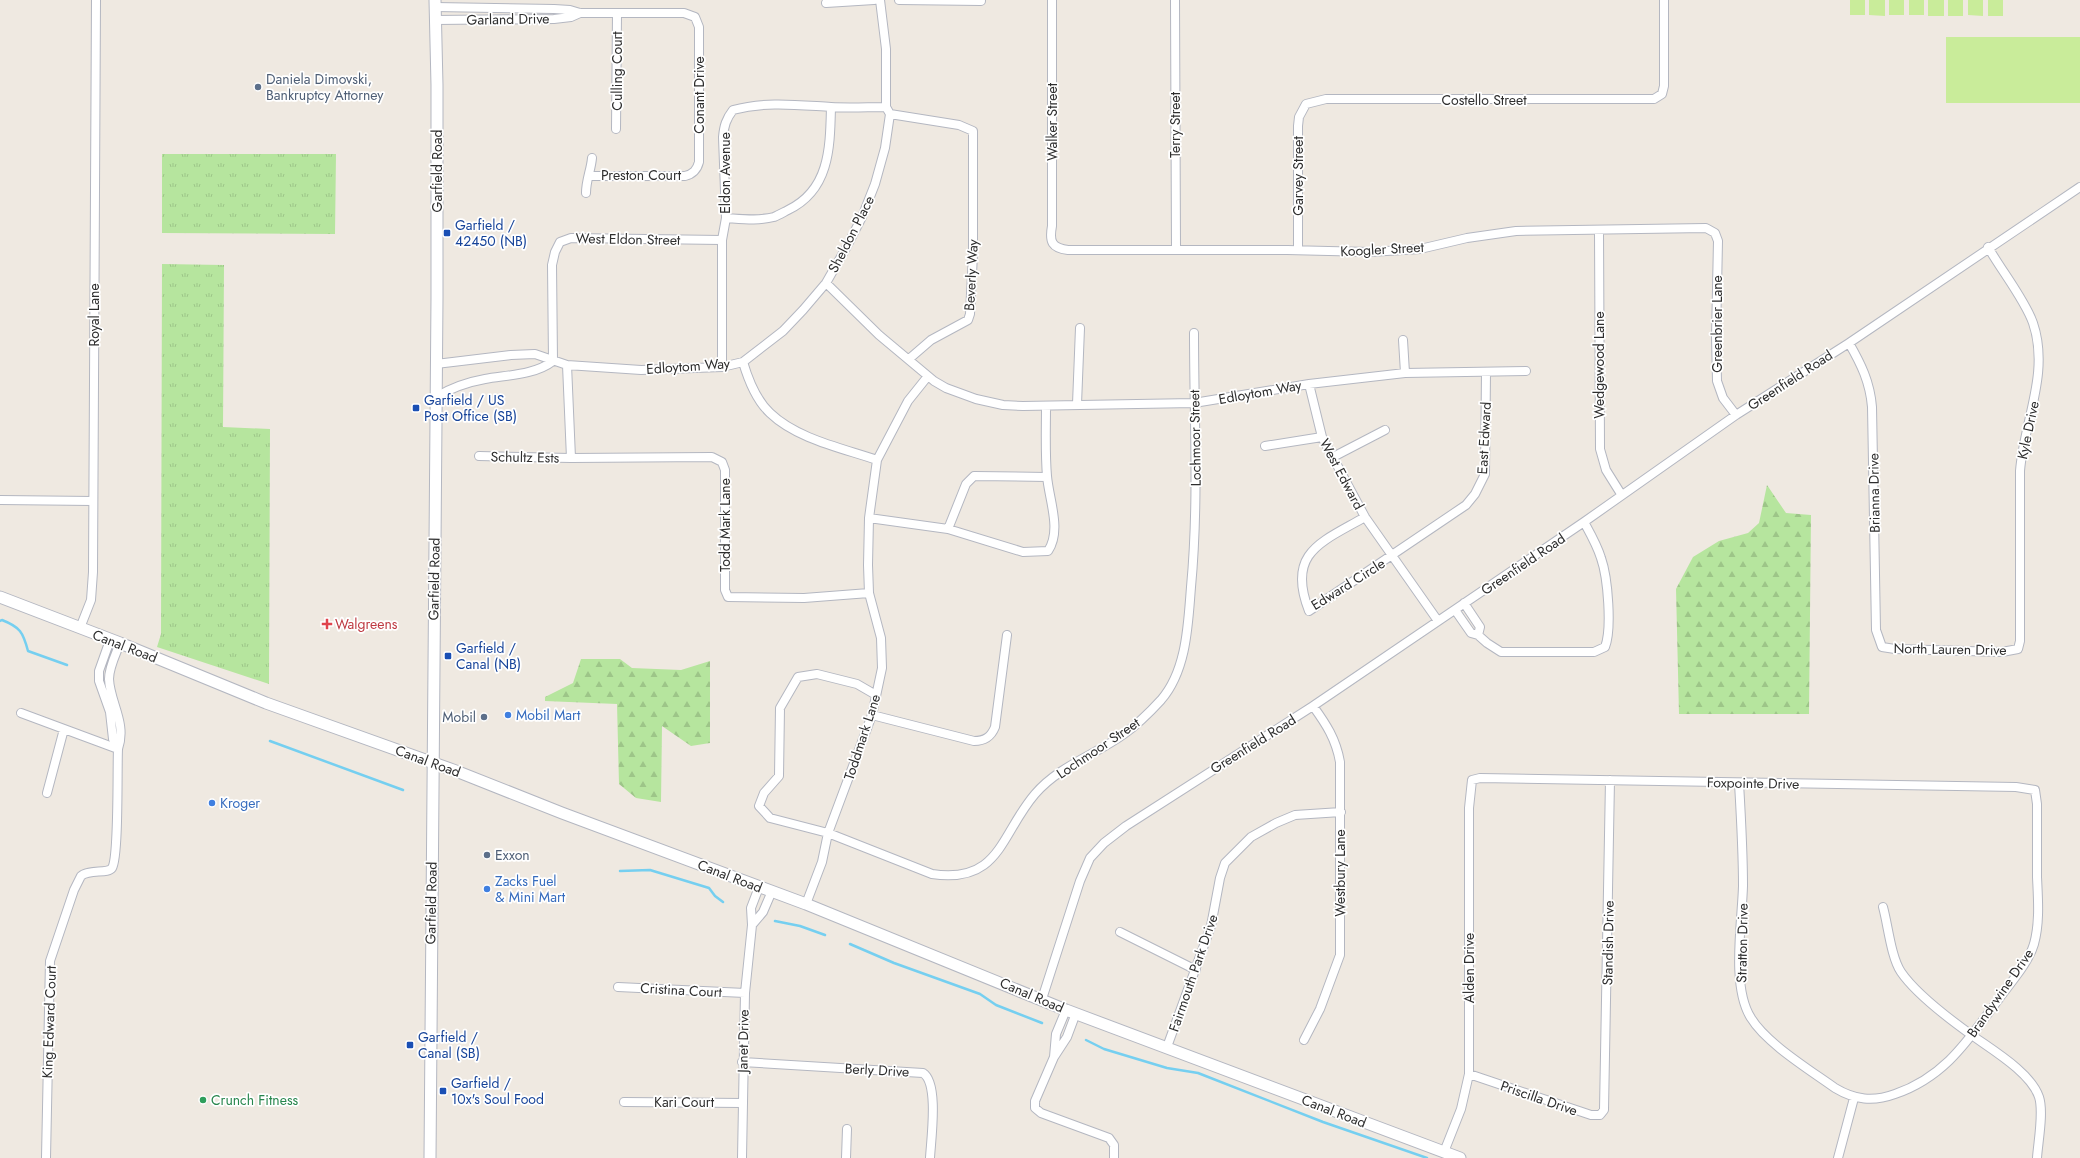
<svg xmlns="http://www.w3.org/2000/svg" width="2080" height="1158" font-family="Jost,sans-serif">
<defs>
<pattern id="grass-tufts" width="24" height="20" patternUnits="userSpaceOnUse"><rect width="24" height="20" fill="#b6e59e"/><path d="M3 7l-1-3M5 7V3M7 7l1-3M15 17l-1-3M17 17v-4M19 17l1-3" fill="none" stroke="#9dc588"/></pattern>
<pattern id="forest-firs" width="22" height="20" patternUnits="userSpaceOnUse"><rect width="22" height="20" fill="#b6e59e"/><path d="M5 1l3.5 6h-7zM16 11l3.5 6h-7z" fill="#9dc588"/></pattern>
</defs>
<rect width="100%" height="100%" fill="#efe9e1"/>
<!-- grass -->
<path fill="url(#grass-tufts)" d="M162 154H336L335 234 162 233Z
M162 264 224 265 223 427 270 429 269 684 157 647 161 634Z"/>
<!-- forest -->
<path fill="url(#forest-firs)" d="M1767 485 1786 513 1811 515 1809 714H1679L1676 589 1693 557 1719 541 1748 533 1759 523Z
M581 659H620L632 668 681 670 710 661V743L691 746 662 726 661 802 636 798 619 784 617 704 545 701V697L573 683Z"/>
<!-- pitch -->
<path fill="#c9ec9a" d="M1850 0H1865V15H1850Z
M1869 0H1885V16L1869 15Z
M1889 0H1904V15H1889Z
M1909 0H1924V15H1909Z
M1928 0H1944V16H1928Z
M1948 0H1963V16H1948Z
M1968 0H1983V16L1968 15Z
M1988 0H2003V16H1988Z
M1946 37H2080V103H1946Z"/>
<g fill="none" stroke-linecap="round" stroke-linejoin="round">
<!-- stream -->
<path stroke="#75cff0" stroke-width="2.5" d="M0 621 2 620C20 627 23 632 28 651L67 665
M270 741 403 790
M620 871 650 870 709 888 715 896 723 902
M775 921 800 926 825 935
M850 944 894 963 980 994 996 1005 1042 1023
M1086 1040 1104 1049 1167 1068 1198 1073 1323 1122 1427 1158"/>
<!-- street casing -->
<g stroke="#b4b7c1" stroke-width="10">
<path id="street" d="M899 0 981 1
M1052 0V226C1049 242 1052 248 1068 250H1287L1370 252 1420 249 1467 238 1516 231 1706 228 1715 233 1718 241 1716 337 1717 381 1723 398 1736 415
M1175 0 1176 250
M826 3 874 0
M435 7 554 9 570 10 580 13H684L695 17 699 27V162C697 170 693 174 685 176H589
M435 20 554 19 571 17 580 13
M890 114 959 125 973 131V254L970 314 968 320 931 340 909 359
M616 129 617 13
M586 193C586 180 591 170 592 158
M726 218C742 219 759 221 774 217 779 215 784 212 788 210 830 190 830 147 831 107
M1599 230 1600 449 1606 470 1621 494
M1298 250V126L1299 117 1306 104 1326 99H1654L1662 94 1664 86V0
M826 283 879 335 934 381 946 388 976 399 1003 405 1023 406 1194 403 1309 384 1405 373 1526 371
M1403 340 1405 373
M1849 343C1861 364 1870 382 1872 407L1876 630 1882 647 1895 649 2002 652 2018 649 2020 641V471C2024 421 2050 373 2033 323 2025 300 2001 270 1988 247
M553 361 552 265 555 252 560 242 571 238 722 240
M743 362C748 379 756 400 770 413 797 439 842 448 877 460
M436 364 511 355 535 354 567 365 641 370 722 367 743 362 783 331 803 310 826 283 846 248 862 217 875 184 885 148 890 114 886 107V49L880 0
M567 365 571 458 712 457 722 462 725 470V590L728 597 804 598 869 593
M722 367V240L726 218 723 137C724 126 726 119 733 110 766 101 797 105 831 107 849 108 868 107 886 107
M1309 384 1322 437 1365 517 1438 621
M436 397C451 388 468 382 485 379 507 375 535 375 553 361
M1077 404 1080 328
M1265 446 1322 437
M479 456 571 458
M1333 457 1385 430
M0 500 93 501
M1365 517C1322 542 1286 552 1309 611L1466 505 1475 494 1485 474 1486 372
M869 518 948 529 1023 552 1048 551C1062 530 1049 500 1047 476 1045 453 1046 429 1046 406
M948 529 966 484 974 476 1047 477
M1455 610 1471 633 1478 635 1480 627 1464 603
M80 628 91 600 93 572 96 0
M1478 635 1487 643 1501 652H1594L1605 647C1612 629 1608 578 1601 558 1597 545 1590 533 1584 522
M110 640 99 671V681L110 712 113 739 118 749C127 723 110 703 109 679 109 667 116 654 120 643
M876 695 857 684 817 674 798 677 780 708 779 776 764 793 759 806 770 818 828 833 932 874C1000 884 1000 835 1035 794 1059 766 1095 755 1124 734 1138 724 1150 712 1161 700 1187 670 1188 624 1191 587 1199 502 1194 418 1194 333
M21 713 118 749C117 768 119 857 112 868 108 874 89 869 81 876L74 890 50 961 46 1158
M872 715 974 741C985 741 991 737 995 727L1007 635
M47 793 64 729
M759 887 751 908 752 925 763 912 772 891
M806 904 822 862 828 833 872 715 882 668 881 638 869 593 868 565 869 518 877 460 908 401 928 376
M1883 907C1888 925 1891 957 1901 972 1916 994 1952 1021 1973 1036 1994 1051 2031 1073 2039 1097 2044 1112 2038 1142 2037 1158
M1120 932 1196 970
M618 987 745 993
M1042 999 1080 881 1090 858 1104 843 1126 826 1313 706 1584 522 1736 415 1849 343 2080 187
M1066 1010 1056 1034 1054 1057 1067 1037 1076 1013
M1304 1040 1320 1009 1340 955V762C1336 739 1326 724 1313 706
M1167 1047 1211 926 1220 878 1225 863 1251 837 1276 823 1295 815 1341 812
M1054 1057 1035 1101V1108L1041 1113 1109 1138 1114 1145V1158
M742 1062 923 1073C939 1083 931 1139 930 1158
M1469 1074 1591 1115H1600L1604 1110 1610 780
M624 1102 743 1103
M1444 1152 1461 1109 1469 1074V808L1472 780 1480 778 2016 787 2035 790 2037 804C2037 829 2037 853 2037 877 2038 899 2040 922 2034 944 2028 964 2010 983 1998 1000 1968 1040 1945 1077 1895 1094 1873 1102 1855 1100 1835 1088 1810 1070 1766 1043 1751 1018 1731 987 1742 923 1743 886 1743 852 1741 817 1739 783
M742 1158 745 993 752 925
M846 1158 847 1129
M1838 1158 1854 1098"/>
</g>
<!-- secondary casing -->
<g stroke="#b4b7c1" stroke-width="13">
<path id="secondary" d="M0 597 120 643 266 703 456 771 562 813 806 904 1066 1010 1460 1158
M430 1158 437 298V85L435 0"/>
</g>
<!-- street -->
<use href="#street" stroke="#fff" stroke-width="8"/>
<!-- secondary -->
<use href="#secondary" stroke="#fff" stroke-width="11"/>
</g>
<!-- markers -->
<g fill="#5c6f8a" stroke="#fff" stroke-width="1.5">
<circle cx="258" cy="87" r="4"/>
<circle cx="484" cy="717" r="4"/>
<circle cx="487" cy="855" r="4"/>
</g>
<g fill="#1a4fb4" stroke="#fff" stroke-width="1.5">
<rect x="443" y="229" width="8" height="8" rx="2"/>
<rect x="412" y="404" width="8" height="8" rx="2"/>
<rect x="444" y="652" width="8" height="8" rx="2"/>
<rect x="406" y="1041" width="8" height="8" rx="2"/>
<rect x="439" y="1087" width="8" height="8" rx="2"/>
</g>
<path fill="#e0444e" stroke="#fff" stroke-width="1.5" d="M325 618h4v4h4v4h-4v4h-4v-4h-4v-4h4z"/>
<g fill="#3f7fe0" stroke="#fff" stroke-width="1.5">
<circle cx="508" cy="715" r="4"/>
<circle cx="212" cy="803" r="4"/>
<circle cx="487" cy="889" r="4"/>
</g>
<circle fill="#2e9e5b" stroke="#fff" stroke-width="1.5" cx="203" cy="1100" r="4"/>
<g text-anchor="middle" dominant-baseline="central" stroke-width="3.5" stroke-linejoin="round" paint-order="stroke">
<!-- street labels -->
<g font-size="14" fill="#2e2e2e" stroke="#fff">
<text transform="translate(508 19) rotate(-1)">Garland Drive</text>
<text transform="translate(617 71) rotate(-90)">Culling Court</text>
<text transform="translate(699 95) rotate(-90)">Conant Drive</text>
<text x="1484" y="100">Costello Street</text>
<text transform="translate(1052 122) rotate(-90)">Walker Street</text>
<text transform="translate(1175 125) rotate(-90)">Terry Street</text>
<text transform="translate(437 171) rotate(-90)">Garfield Road</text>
<text transform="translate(725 173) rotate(-90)">Eldon Avenue</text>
<text x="641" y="175">Preston Court</text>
<text transform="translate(1298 176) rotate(-90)">Garvey Street</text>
<text transform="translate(851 234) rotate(-63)">Sheldon Place</text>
<text transform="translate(628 239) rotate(1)">West Eldon Street</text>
<text transform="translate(1382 249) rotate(-3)">Koogler Street</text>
<text transform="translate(971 275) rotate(-87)">Beverly Way</text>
<text transform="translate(94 315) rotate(-90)">Royal Lane</text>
<text transform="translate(1717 324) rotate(-90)">Greenbrier Lane</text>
<text transform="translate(1599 365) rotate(-90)">Wedgewood Lane</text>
<text transform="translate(688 366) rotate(-4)">Edloytom Way</text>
<text transform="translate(1790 380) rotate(-33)">Greenfield Road</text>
<text transform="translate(1260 392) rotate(-10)">Edloytom Way</text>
<text transform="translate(2028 430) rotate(-78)">Kyle Drive</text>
<text transform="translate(1195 438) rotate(-91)">Lochmoor Street</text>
<text transform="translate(1484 438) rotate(-87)">East Edward</text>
<text transform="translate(525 457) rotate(1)">Schultz Ests</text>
<text transform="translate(1342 474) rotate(62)">West Edward</text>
<text transform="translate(1874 493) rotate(-91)">Brianna Drive</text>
<text transform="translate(725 525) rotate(-90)">Todd Mark Lane</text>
<text transform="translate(1523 564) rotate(-34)">Greenfield Road</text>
<text transform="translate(434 579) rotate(-89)">Garfield Road</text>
<text transform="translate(1348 584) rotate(-32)">Edward Circle</text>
<text transform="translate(125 646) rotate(21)">Canal Road</text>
<text transform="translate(1950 649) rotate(1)">North Lauren Drive</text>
<text transform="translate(862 737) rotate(-72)">Toddmark Lane</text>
<text transform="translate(1253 744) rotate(-32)">Greenfield Road</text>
<text transform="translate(1098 748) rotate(-34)">Lochmoor Street</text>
<text transform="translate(428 761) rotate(20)">Canal Road</text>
<text transform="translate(1753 783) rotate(1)">Foxpointe Drive</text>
<text transform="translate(1340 873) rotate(-90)">Westbury Lane</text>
<text transform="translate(730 876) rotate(21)">Canal Road</text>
<text transform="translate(431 903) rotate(-89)">Garfield Road</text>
<text transform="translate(1608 943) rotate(-89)">Standish Drive</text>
<text transform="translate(1742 943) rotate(-89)">Stratton Drive</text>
<text transform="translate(1469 968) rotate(-90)">Alden Drive</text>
<text transform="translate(1193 973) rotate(-71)">Fairmouth Park Drive</text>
<text transform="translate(681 990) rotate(3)">Cristina Court</text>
<text transform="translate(2000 993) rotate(-55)">Brandywine Drive</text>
<text transform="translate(1032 995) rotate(23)">Canal Road</text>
<text transform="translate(49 1022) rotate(-88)">King Edward Court</text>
<text transform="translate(743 1041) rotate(-89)">Janet Drive</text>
<text transform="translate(877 1070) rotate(3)">Berly Drive</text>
<text transform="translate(1539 1098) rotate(19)">Priscilla Drive</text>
<text x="684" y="1102">Kari Court</text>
<text transform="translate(1334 1111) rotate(21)">Canal Road</text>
</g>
<!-- service labels -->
<g font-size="14" fill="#4e5e75" stroke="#fff" text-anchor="start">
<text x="266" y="79">Daniela Dimovski,<tspan x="266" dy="16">Bankruptcy Attorney</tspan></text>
<text x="476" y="717" text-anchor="end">Mobil</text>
<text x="495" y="855">Exxon</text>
</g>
<!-- transit labels -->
<g font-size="14" fill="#164399" stroke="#fff" text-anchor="start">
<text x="455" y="225">Garfield /<tspan x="455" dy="16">42450 (NB)</tspan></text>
<text x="424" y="400">Garfield / US<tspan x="424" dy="16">Post Office (SB)</tspan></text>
<text x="456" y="648">Garfield /<tspan x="456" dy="16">Canal (NB)</tspan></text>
<text x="418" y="1037">Garfield /<tspan x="418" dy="16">Canal (SB)</tspan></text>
<text x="451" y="1083">Garfield /<tspan x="451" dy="16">10x's Soul Food</tspan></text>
</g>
<!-- health labels -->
<g font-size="14" fill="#be3a42" stroke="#fff" text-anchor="start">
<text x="335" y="624">Walgreens</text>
</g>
<!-- shop labels -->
<g font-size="14" fill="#366cbe" stroke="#fff" text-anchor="start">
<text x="516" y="715">Mobil Mart</text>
<text x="220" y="803">Kroger</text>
<text x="495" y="881">Zacks Fuel<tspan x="495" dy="16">&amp; Mini Mart</tspan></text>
</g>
<!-- leisure labels -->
<g font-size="14" fill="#27864d" stroke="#fff" text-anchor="start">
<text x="211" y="1100">Crunch Fitness</text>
</g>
</g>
</svg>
